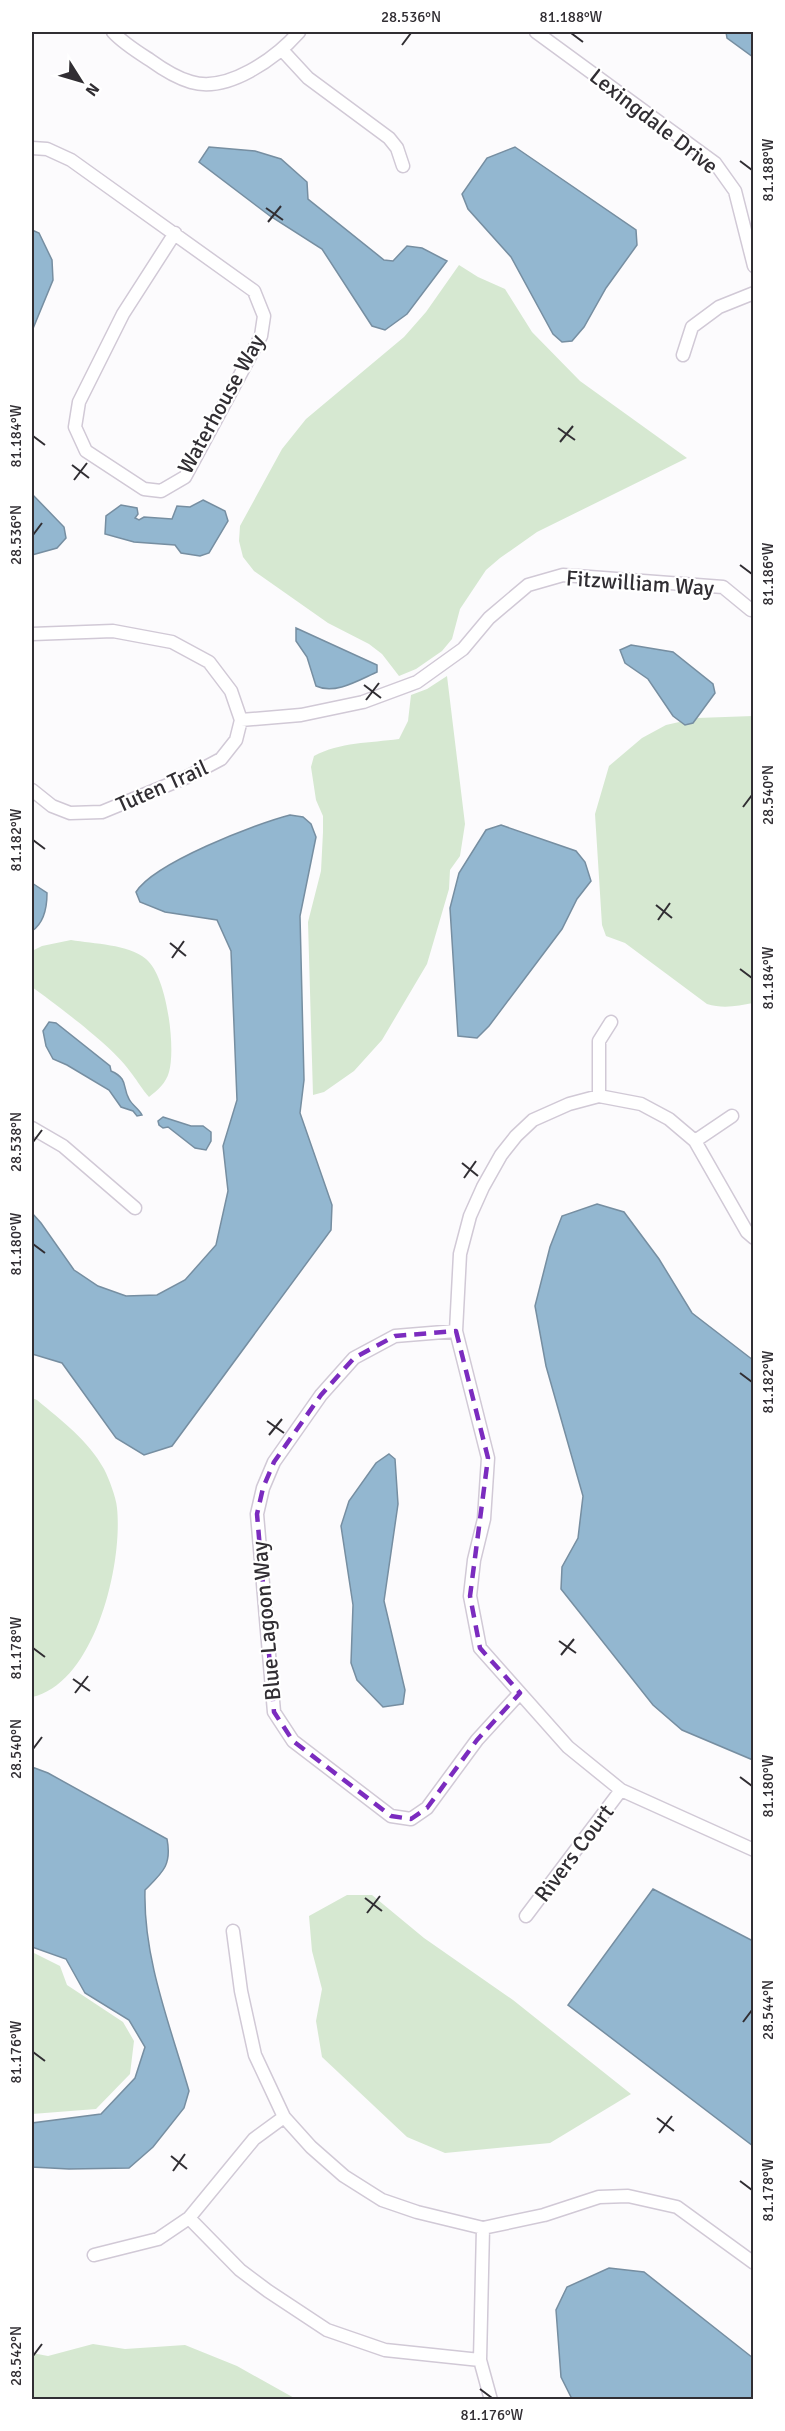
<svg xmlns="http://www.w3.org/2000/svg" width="785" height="2431" font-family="Signika,sans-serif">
<rect width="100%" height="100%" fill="#fcfbfd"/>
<!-- green -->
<path fill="#d6e8d1" d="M459 265 478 277 505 289 532 332 580 381 687 458 537 532 500 558 486 570 460 609 452 639 442 651 416 669 399 676 382 654 369 644 328 623 254 571 243 557 239 541 240 526 282 449 306 419 404 337 426 312Z
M447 676 465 824 460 856 450 870 449 889 427 964 382 1040 354 1071 324 1092 313 1095 308 922 321 871 323 832V816L316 800 311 767 314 756C340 742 370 743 399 739L408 721 411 695 427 689Z
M753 716V1003C738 1006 723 1009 707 1004L625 943 606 936 602 925 595 814 609 766 642 738 666 725 697 718Z
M71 940C94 944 128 944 146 959 167 976 176 1048 169 1072 166 1083 158 1090 149 1097 142 1089 138 1082 132 1074 115 1048 58 1006 32 987V951L42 946Z
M32 1398 37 1400C62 1421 88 1440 104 1469 109 1479 116 1497 117 1508 123 1564 95 1683 32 1697Z
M347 1895H372L424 1938 513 2000 631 2094 550 2143 445 2153 407 2137 322 2057 316 2021 322 1989 312 1951 309 1916Z
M32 1952 60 1966 67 1985 123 2022 134 2041 130 2074 96 2109 32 2114Z
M93 2344 125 2349 185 2345 237 2366 296 2399H32V2353L48 2356Z"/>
<!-- water -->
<path fill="#93b7d0" stroke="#768ea1" stroke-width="1.5" d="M726 32H753V57L727 38Z
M209 147 255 151 281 159 307 182 308 199 384 260 393 261 407 246 422 248 447 261 407 314 385 330 372 326 322 249 270 216 199 162Z
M515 147 636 230 637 245 606 288 584 327 572 341 562 342 553 334 511 257 468 209 462 194 487 158Z
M32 230 39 233 52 260 53 280 32 331Z
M32 494 64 527 66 538 57 548 32 555Z
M203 500 225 511 228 521 209 553 200 556 181 553 175 545 134 542 105 534 106 516 121 505 137 508 138 514 135 518 139 520 144 517 172 519 177 506 190 507Z
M296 628 377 665V672C359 680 335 695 316 686L307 657 296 641Z
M631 645 673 652 713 684 715 693 693 723 685 725 673 716 648 679 625 663 620 650Z
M290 815 303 817 311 824 316 837 300 916 304 1080 300 1113 332 1205 331 1230 172 1446 144 1455 116 1438 62 1363 32 1354V1213L41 1223 74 1270 98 1286 126 1296 157 1295 185 1280 216 1245 228 1191 223 1146 237 1100 231 951 217 920 165 912 140 902 136 892C154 863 255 824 290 815Z
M501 825 576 851 585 862 591 881 577 899 562 929 489 1026 477 1038 458 1036 450 908 459 873 486 830Z
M32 883 47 893C47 906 44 923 32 931Z
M49 1022 56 1023 110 1066 111 1071C129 1079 122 1087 129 1099 132 1105 139 1109 142 1115L137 1116 133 1111 121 1107 109 1090 67 1065 53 1059 46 1046 43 1031Z
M163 1117 191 1126H203L211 1132V1141L206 1150 195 1148 168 1127 163 1128 159 1125 158 1121Z
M597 1204 624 1212 659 1259 692 1313 753 1360V1760L682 1730 653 1705 561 1589 562 1567 578 1538 583 1496 546 1366 535 1306 550 1247 562 1216Z
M389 1454 395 1459 398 1504 384 1601 405 1690 403 1704 383 1707 357 1680 351 1663 353 1605 341 1526 349 1501 376 1463Z
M32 1767 48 1773 167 1839C172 1865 163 1872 145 1890 143 1958 170 2025 189 2091L184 2108 153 2147 129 2168 69 2169 32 2167V2123L101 2114 135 2078 145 2047 129 2020 85 1993 66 1959 32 1947Z
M653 1889 753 1941V2146L568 2005Z
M609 2268 644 2272 753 2358V2399H572L561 2377 556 2310 567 2287Z"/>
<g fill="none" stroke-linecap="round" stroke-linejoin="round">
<!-- street casing -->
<g stroke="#d1c9d6" stroke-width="15">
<path id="street" d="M113 32C123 43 136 51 150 60 161 68 177 78 191 82 228 93 276 58 299 32
M536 32 715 163 735 191 754 266
M283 51 308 78 389 138 397 148 403 166
M32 148 47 149 71 160 254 291 264 316 261 336 185 477 161 491 144 489 86 451 75 427 79 402 123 314 175 233
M683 355 692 327 719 307 754 293
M32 634 113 631 172 642 209 662 231 691 241 720 236 740 221 759 187 777 102 812 70 813 52 806 32 790
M241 720 301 715 363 702 417 682 463 649 489 618 528 585 563 575 723 587 751 610
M599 1096V1041L611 1022
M32 1128 63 1146 135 1208
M695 1141 732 1116
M754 1238 747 1232 695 1141 669 1119 641 1104 599 1096 569 1104 533 1120 516 1136 501 1155 483 1187 470 1216 460 1254 456 1331 488 1458 484 1519 474 1560 470 1596 480 1648 568 1747 621 1790 754 1850
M456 1331 395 1336 354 1358 321 1395 274 1462 263 1488 257 1514 274 1712 293 1741 391 1816 411 1819 427 1808 477 1740 520 1693
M526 1916 621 1790
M233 1931 241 1991 255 2055 284 2117 311 2147 344 2176 382 2200 417 2212 483 2228
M189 2218 240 2270 268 2291 327 2330 385 2350 480 2360
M94 2255 158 2239 189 2218 254 2139 284 2117
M491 2400 480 2360 483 2228 544 2215 599 2197 628 2196 677 2207 754 2263"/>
</g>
<!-- street -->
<use href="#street" stroke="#fff" stroke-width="12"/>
</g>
<!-- marked area -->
<path fill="none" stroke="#7b2cbf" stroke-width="4.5" stroke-dasharray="12 8" stroke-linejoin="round" d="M456 1331 488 1458 470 1596 480 1648 520 1693 477 1740 427 1808 411 1819 391 1816 293 1741 274 1712 257 1514 263 1488 274 1462 321 1395 354 1358 395 1336Z"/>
<!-- ticks -->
<path fill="none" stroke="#312e33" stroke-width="2" d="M571 33 583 42M402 45 411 33M740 161 752 170M266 208 283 220M268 222 281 206M558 428 575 440M33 436 45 445M560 442 573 426M72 465 89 478M74 480 87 463M33 535 42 523M740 565 752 574M364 685 381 698M366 700 379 683M743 807 752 795M33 840 45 849M656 905 672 918M658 920 670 903M170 943 186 956M172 958 184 941M740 969 752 978M33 1142 42 1130M462 1163 478 1176M464 1178 476 1161M33 1244 45 1253M740 1373 752 1382M267 1421 284 1433M269 1435 282 1419M559 1641 576 1653M33 1648 45 1657M561 1655 574 1639M73 1679 90 1691M75 1693 88 1676M33 1749 42 1737M740 1777 752 1786M365 1898 382 1911M367 1913 380 1896M743 2022 752 2010M33 2052 45 2061M657 2118 674 2131M659 2133 672 2116M171 2156 187 2169M173 2171 185 2154M740 2181 752 2190M33 2356 42 2344M480 2389 492 2398"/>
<g text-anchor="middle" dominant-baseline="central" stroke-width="4.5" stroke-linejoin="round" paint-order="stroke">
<!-- street labels -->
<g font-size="22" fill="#312e33" stroke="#fff">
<text transform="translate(654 121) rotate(38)">Lexingdale Drive</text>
<text transform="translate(221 404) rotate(-61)">Waterhouse Way</text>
<text transform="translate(640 583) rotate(4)">Fitzwilliam Way</text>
<text transform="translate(162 786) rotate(-24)">Tuten Trail</text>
<text transform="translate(266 1621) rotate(-95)">Blue Lagoon Way</text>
<text transform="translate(574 1853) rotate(-53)">Rivers Court</text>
</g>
</g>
<!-- border -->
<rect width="785" height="2431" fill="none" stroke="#ffffff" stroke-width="66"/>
<!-- north arrow -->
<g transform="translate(81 81) rotate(127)" stroke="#ffffff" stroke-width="4.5" paint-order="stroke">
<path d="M0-4.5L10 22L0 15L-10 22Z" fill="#312e33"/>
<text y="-9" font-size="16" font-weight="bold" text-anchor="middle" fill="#312e33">N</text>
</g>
<rect x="33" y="33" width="719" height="2365" fill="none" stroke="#312e33" stroke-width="2"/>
<g font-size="15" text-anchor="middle" fill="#312e33">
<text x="411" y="22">28.536°N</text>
<text x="571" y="22">81.188°W</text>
<text transform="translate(768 170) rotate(-90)" y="5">81.188°W</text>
<text transform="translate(16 436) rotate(-90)" y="5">81.184°W</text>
<text transform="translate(16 535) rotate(-90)" y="5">28.536°N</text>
<text transform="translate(768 574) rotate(-90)" y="5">81.186°W</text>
<text transform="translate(768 795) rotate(-90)" y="5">28.540°N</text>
<text transform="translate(16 840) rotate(-90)" y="5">81.182°W</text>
<text transform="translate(768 978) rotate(-90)" y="5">81.184°W</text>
<text transform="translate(16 1142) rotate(-90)" y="5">28.538°N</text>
<text transform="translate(16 1244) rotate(-90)" y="5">81.180°W</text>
<text transform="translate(768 1382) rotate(-90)" y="5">81.182°W</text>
<text transform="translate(16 1648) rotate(-90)" y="5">81.178°W</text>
<text transform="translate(16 1749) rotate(-90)" y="5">28.540°N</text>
<text transform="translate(768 1786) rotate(-90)" y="5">81.180°W</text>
<text transform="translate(768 2010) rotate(-90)" y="5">28.544°N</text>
<text transform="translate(16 2052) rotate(-90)" y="5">81.176°W</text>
<text transform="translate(768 2190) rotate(-90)" y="5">81.178°W</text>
<text transform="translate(16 2356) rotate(-90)" y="5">28.542°N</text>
<text x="492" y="2420">81.176°W</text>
</g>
</svg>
